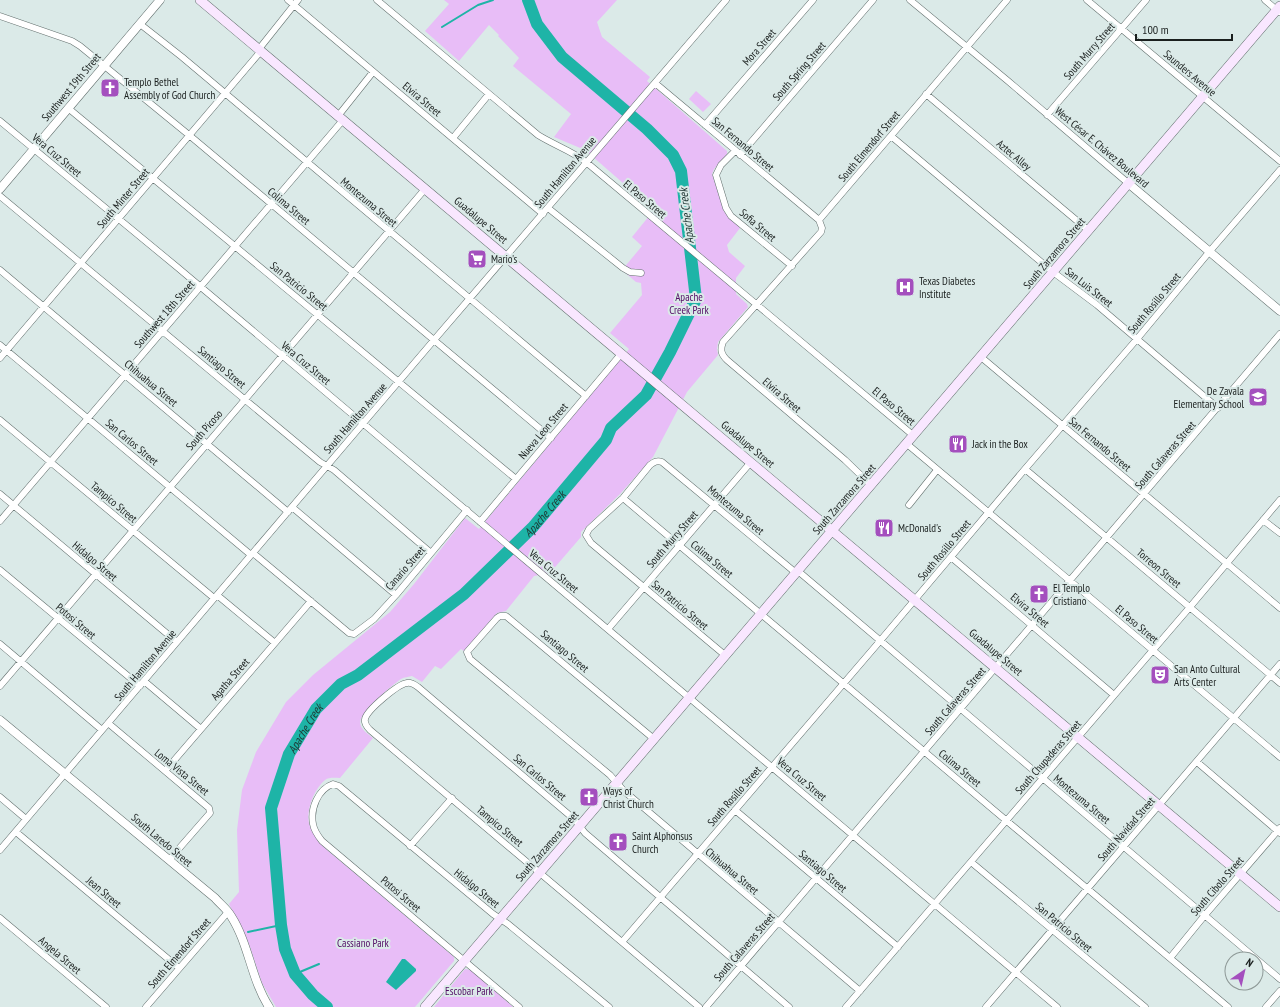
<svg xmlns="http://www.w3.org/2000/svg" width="1280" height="1007" font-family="'PT Sans Narrow',sans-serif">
<rect width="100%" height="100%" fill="#dbeae8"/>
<!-- green -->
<path fill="#e8bdf7" d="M444 0H617L597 22 602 37 650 77 647 81 727 151V154L714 169 712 174 724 211 727 215 740 228 727 245 729 252 745 266 736 278V294L747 304 748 307 718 342 717 349 718 355 687 392 653 457 620 494 581 532V537L550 573 534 576 506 611 497 613 464 651 461 649 441 669 435 666 422 682 412 676C409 677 404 677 401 679 392 685 361 712 360 722 360 729 368 734 373 738L340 778C335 778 329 777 325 780 314 789 306 810 309 823 311 833 320 841 326 849L454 957V961L415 1007H276L262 983 249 944 229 904 239 892 237 830 242 790 256 752 286 702 313 675 390 612 414 584 465 518 479 529 629 349 610 333 642 295 641 283 636 282 622 270 642 246 632 237 654 210 585 150 554 137 571 114 513 66 519 58 498 36 499 35 489 25 459 61 425 31 449 4Z
M696 91 711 104 703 112 689 99Z
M465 969 471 970 513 1007H434Z"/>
<!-- water -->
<path fill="#1eb4a7" d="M402 959H405L416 969V971L396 990 386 982Z"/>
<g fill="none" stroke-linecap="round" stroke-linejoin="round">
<!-- stream -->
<path stroke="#1eb4a7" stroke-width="2" d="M442 27 478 5 493 0
M248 932 281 925
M295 974 319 964"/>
<!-- river -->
<path stroke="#1eb4a7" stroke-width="12" id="s1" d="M327 1007 313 995 295 974 285 949 281 925 271 808 289 754 316 709 341 684 358 675 464 594 533 527 606 440 611 428 646 395 670 352 696 299 681 171 673 155 647 129 562 57 537 24 528 0"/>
<!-- minor casing -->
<g stroke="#63706e" stroke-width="7">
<path id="minor" d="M288 0 543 214
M377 0 538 135C554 145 572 151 586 162L914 436
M910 0 1008 81 1128 183
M1087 0 1280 161
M1265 0 1279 12
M0 16 72 41 80 46 189 135 551 438
M140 24 182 57 586 396
M259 49 298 0
M655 83 819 220 822 228 821 232 723 342C720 350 721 354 727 360L845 460 871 485
M926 94 1088 230
M68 108 516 479
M1047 115 1146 0
M338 116 373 72
M0 121 177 267 1057 1007
M705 125 813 0
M891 136 1053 272 1097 305 1218 408
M453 138 489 94
M735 151 721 165 716 175 726 208 731 216 792 266
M740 155 873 0
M0 196 320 462 334 470 431 553
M548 208 623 268 630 272 641 273
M819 220 1007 0
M0 270 288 512
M0 345 251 555
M981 357 1280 608
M0 358 261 51
M0 420 214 598
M907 444 1280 757
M1025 469 1280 683
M0 494 177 642
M623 498 1228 1007
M909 505 937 470
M292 507 396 595
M1263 520 1280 533
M0 521 343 120
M480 522 621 354
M253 553 349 633 354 634 374 619 396 595 467 510
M951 557 1114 695
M0 570 140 686
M798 571 1280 979
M217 595 275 643
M608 629 751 462
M0 644 102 730
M726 656 591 543 586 535 589 529 623 498 650 465C654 462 657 460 662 462L796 573
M144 681 201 729
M0 686 425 189
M108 723 209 808 210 813 169 860
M654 739 506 616H500L497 618 467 652 470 659 610 775 624 791 860 991
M1197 762 1280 833
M165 771 311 601
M0 797 26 819
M735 810 898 947
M16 832 179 968
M410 846 452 798
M0 850 434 340 726 0
M971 862 1145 1007
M0 918 106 1007
M622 942 880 641 1025 469 1137 339 1210 251 1280 170
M1170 958 1205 915 1280 828
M146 1007 228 912
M519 1007 322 841C318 836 314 830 313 824 310 809 318 789 333 784L339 786 493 914 508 924 609 1007
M699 1007 370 730C367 727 364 723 365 719 367 710 398 684 407 683 411 682 415 685 418 687L574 819 585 833 789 1007
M706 1007 1280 334
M846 1007 1190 607 1280 500
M986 1007 1280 664
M1266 1007 1280 991"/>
</g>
<!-- tertiary casing -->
<g stroke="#63706e" stroke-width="9">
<path id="tertiary" d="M1128 183 1280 311
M0 189 160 0
M0 720 215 898C220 904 227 909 231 916 249 944 251 979 269 1007"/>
</g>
<!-- secondary casing -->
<g stroke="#63706e" stroke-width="10">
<path id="secondary" d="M200 0 1280 907
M425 1007 1280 6"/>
</g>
<!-- minor -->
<use href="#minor" stroke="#fff" stroke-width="6"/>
<!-- tertiary -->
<use href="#tertiary" stroke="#fff" stroke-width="8"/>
<!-- secondary -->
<use href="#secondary" stroke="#f9e7ff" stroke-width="9"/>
</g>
<!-- icons -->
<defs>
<g id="church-square" transform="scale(1)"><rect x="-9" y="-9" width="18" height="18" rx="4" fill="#a44fbe" stroke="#dbeae8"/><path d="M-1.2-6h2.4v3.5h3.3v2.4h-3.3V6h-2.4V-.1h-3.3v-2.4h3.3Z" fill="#fff"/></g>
<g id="supermarket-square" transform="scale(1)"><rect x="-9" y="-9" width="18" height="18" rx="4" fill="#a44fbe" stroke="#dbeae8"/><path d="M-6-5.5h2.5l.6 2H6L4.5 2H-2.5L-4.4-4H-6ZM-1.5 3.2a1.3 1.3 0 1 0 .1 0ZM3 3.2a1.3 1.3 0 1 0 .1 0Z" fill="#fff"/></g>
<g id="hospital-square" transform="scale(1)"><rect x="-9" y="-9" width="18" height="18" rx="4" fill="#a44fbe" stroke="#dbeae8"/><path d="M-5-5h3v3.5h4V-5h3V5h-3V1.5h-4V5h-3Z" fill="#fff"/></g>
<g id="school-square" transform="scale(1)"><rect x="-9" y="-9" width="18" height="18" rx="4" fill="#a44fbe" stroke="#dbeae8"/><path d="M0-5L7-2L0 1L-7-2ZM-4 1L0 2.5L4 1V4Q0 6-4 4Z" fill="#fff"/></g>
<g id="restaurant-square" transform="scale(1)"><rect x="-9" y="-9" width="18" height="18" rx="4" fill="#a44fbe" stroke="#dbeae8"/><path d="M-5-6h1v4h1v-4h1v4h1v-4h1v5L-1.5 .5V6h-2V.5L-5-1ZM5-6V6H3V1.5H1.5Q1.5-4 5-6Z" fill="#fff"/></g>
<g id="theatre-square" transform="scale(1)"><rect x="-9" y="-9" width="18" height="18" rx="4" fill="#a44fbe" stroke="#dbeae8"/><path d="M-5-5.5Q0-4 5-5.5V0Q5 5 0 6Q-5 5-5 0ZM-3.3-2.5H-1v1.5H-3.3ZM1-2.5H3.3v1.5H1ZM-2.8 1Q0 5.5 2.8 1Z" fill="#fff"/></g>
</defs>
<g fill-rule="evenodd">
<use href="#church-square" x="110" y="88"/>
<use href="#supermarket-square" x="477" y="259"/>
<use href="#hospital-square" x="905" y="287"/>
<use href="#school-square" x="1258" y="397"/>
<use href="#restaurant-square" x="958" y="444"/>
<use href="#restaurant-square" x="884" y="528"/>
<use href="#church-square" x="1039" y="594"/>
<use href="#theatre-square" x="1160" y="675"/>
<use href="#church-square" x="589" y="797"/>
<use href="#church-square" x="618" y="842"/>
</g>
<g text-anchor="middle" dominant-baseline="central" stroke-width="4" stroke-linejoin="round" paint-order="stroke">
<!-- street labels -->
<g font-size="11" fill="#1a1f1e" stroke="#dbeae8">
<text transform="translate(759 47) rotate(-49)">Mora Street</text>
<text transform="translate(1089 51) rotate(-49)">South Murry Street</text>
<text transform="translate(799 71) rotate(-49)">South Spring Street</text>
<text transform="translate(1190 73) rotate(40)">Saunders Avenue</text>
<text transform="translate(71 87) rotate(-50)">Southwest 19th Street</text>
<text transform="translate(422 99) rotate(40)">Elvira Street</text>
<text transform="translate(743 144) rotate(40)">San Fernando Street</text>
<text transform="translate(869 146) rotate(-50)">South Elmendorf Street</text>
<text transform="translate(1102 147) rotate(40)">West César E. Chávez Boulevard</text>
<text transform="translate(57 155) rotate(40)">Vera Cruz Street</text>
<text transform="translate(1014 155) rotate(40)">Aztec Alley</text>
<text transform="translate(565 172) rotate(-50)">South Hamilton Avenue</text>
<text transform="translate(123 198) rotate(-50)">South Minter Street</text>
<text transform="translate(645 199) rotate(40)">El Paso Street</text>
<text transform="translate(369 202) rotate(40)">Montezuma Street</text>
<text transform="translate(289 206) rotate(40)">Colima Street</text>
<text transform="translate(481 220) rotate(40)">Guadalupe Street</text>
<text transform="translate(758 225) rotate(40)">Sofia Street</text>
<text transform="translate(1054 253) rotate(-50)">South Zarzamora Street</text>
<text transform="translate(299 286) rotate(39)">San Patricio Street</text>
<text transform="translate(1089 287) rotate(38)">San Luis Street</text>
<text transform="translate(1154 303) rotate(-50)">South Rosillo Street</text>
<text transform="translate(164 314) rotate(-49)">Southwest 18th Street</text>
<text transform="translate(306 363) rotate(40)">Vera Cruz Street</text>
<text transform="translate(222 367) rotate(40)">Santiago Street</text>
<text transform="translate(151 383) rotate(40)">Chihuahua Street</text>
<text transform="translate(782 395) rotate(41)">Elvira Street</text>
<text transform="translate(894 406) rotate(40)">El Paso Street</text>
<text transform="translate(355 418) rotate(-49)">South Hamilton Avenue</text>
<text transform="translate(204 430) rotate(-49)">South Picoso</text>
<text transform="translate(543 431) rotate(-50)">Nueva Leon Street</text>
<text transform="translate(132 442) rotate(40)">San Carlos Street</text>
<text transform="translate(748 444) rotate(40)">Guadalupe Street</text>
<text transform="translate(1100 444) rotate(40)">San Fernando Street</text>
<text transform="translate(1165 455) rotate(-49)">South Calaveras Street</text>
<text transform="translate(844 499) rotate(-49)">South Zarzamora Street</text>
<text transform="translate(114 502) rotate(40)">Tampico Street</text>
<text transform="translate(736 510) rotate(40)">Montezuma Street</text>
<text transform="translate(672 539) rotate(-49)">South Murry Street</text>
<text transform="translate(944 550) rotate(-50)">South Rosillo Street</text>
<text transform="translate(712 559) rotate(40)">Colima Street</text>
<text transform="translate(95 561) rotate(40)">Hidalgo Street</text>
<text transform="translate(405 568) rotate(-49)">Canario Street</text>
<text transform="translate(1159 568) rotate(40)">Torreon Street</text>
<text transform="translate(554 571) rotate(40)">Vera Cruz Street</text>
<text transform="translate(680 605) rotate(40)">San Patricio Street</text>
<text transform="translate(1030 610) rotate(40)">Elvira Street</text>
<text transform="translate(76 621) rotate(40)">Potosi Street</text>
<text transform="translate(1137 624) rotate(40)">El Paso Street</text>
<text transform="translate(565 651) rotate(40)">Santiago Street</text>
<text transform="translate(996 652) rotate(40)">Guadalupe Street</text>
<text transform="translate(145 665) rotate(-50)">South Hamilton Avenue</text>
<text transform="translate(230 679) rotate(-49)">Agatha Street</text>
<text transform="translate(955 701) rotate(-49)">South Calaveras Street</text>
<text transform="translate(1048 757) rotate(-49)">South Chupaderas Street</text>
<text transform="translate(960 768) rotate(40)">Colima Street</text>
<text transform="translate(182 772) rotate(39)">Loma Vista Street</text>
<text transform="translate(540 777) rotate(40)">San Carlos Street</text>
<text transform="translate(802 779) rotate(40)">Vera Cruz Street</text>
<text transform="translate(734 796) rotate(-49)">South Rosillo Street</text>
<text transform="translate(1082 799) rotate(40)">Montezuma Street</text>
<text transform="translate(500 826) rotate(40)">Tampico Street</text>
<text transform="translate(1126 829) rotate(-49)">South Navidad Street</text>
<text transform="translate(162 840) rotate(40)">South Laredo Street</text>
<text transform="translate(547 846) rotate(-49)">South Zarzamora Street</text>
<text transform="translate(732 871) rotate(40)">Chihuahua Street</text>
<text transform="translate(823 871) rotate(40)">Santiago Street</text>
<text transform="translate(1217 886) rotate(-49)">South Cibolo Street</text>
<text transform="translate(477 888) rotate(39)">Hidalgo Street</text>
<text transform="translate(104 892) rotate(40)">Jean Street</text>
<text transform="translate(401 894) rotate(40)">Potosi Street</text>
<text transform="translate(1064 927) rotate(40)">San Patricio Street</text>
<text transform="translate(744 947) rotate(-49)">South Calaveras Street</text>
<text transform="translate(179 953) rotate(-49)">South Elmendorf Street</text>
<text transform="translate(60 955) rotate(40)">Angela Street</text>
</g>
<!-- poi labels -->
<g font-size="11" fill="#1a1f1e" stroke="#dbeae8" text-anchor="start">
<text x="124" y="82">Templo Bethel<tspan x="124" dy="13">Assembly of God Church</tspan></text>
<text x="491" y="259">Mario's</text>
<text x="919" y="281">Texas Diabetes<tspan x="919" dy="13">Institute</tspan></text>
<text x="1244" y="391" text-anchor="end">De Zavala<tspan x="1244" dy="13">Elementary School</tspan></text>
<text x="972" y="444">Jack in the Box</text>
<text x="898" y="528">McDonald's</text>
<text x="1053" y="588">El Templo<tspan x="1053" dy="13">Cristiano</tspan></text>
<text x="1174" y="669">San Anto Cultural<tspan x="1174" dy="13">Arts Center</tspan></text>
<text x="603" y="791">Ways of<tspan x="603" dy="13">Christ Church</tspan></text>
<text x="632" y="836">Saint Alphonsus<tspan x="632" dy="13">Church</tspan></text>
</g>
<!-- park labels -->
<g font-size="11" fill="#520c65" stroke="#dbeae8">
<text x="689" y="297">Apache<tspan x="689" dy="13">Creek Park</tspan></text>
<text x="363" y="943">Cassiano Park</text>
<text x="469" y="991">Escobar Park</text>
</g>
<!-- water labels -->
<g font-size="12" font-style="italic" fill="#1e3532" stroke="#dbeae8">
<text transform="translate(686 216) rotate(-97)">Apache Creek</text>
<text stroke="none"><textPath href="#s1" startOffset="626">Apache Creek</textPath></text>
<text stroke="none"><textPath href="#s1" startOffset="302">Apache Creek</textPath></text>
</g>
</g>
<!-- north arrow -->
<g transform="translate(1244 971) rotate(34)"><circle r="19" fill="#dbeae8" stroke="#8e9997"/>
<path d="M0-3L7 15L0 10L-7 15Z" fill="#a44fbe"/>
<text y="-6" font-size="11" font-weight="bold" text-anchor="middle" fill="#1a1f1e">N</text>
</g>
<!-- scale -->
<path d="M1136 34v6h96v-6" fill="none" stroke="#1a1f1e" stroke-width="2"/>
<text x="1142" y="34" font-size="12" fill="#1a1f1e" stroke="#dbeae8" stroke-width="3" paint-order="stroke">100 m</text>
</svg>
